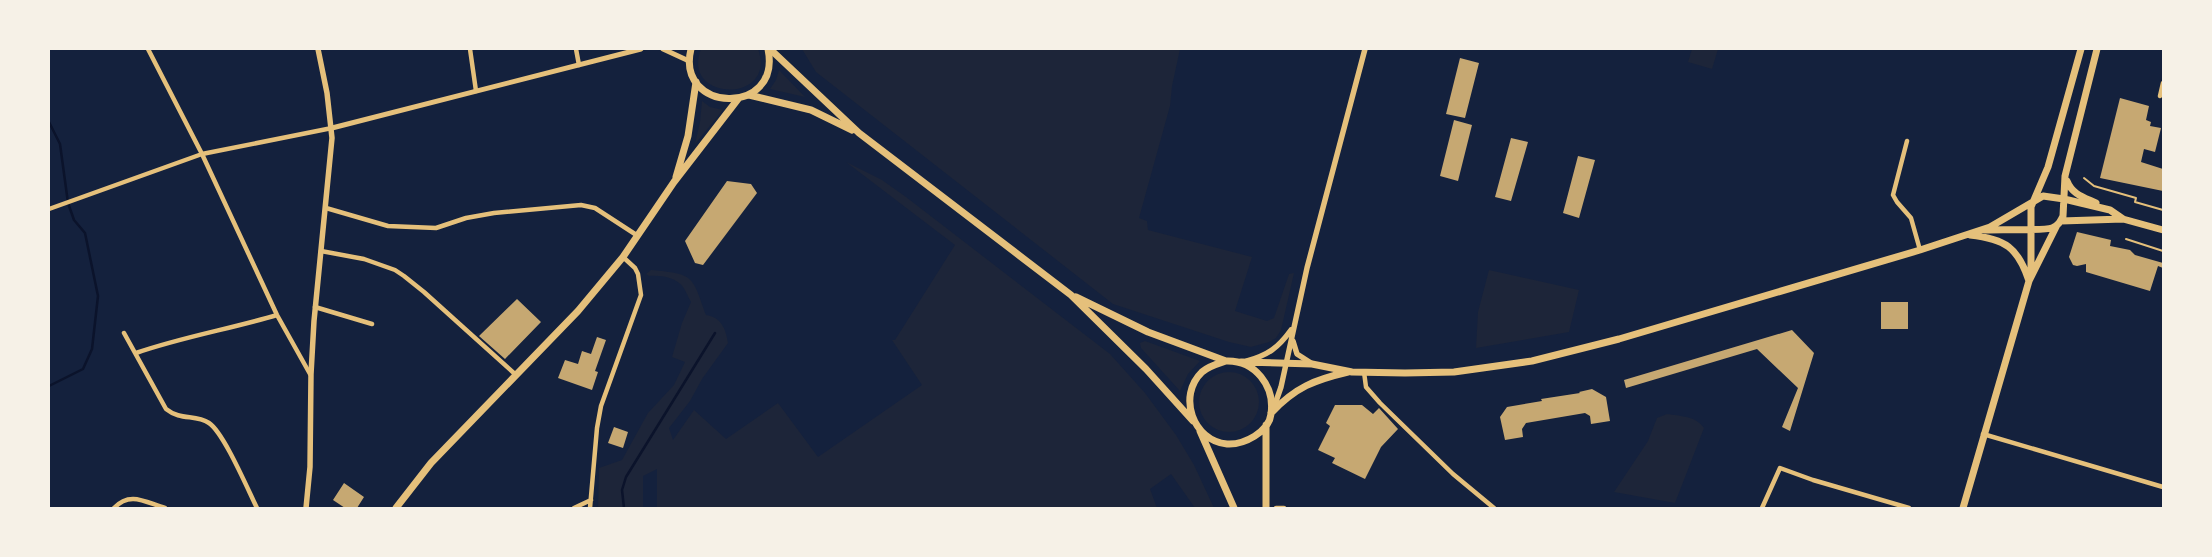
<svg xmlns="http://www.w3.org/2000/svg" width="2212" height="557" font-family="'PT Sans',sans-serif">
<rect width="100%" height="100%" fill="#14213d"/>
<!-- green -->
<path fill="#1d2539" d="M701 49H758C778 104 680 102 701 49Z
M802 49H1180L1172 86 1170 106 1139 218 1147 221 1148 230 1252 257 1235 311 1267 321 1274 318 1289 274 1294 273 1281 330 1276 338 1269 342 1251 347 1229 342 1113 304 816 72Z
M1692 49H1718L1712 69 1688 62Z
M779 70 805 97 770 89 776 80Z
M702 101 710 107 723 110 695 144 700 122Z
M846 162 882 180 906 197 1110 354 1145 393 1176 435 1194 465 1214 508H1195L1171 474 1150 489 1157 508H657V469L643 476V508H598L599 468 622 460 648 413 674 385 685 362 672 357 682 323 691 302C688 297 686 291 683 287 676 277 660 275 649 276L646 274 651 270C695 274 692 276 706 315 721 317 726 329 728 343L702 379 690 401 669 428 673 440 694 410 726 439 778 403 818 457 922 385 892 340H895L955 245Z
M1489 270 1579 290 1569 332 1476 348 1478 312Z
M1145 341 1200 361 1188 374 1180 391 1141 348 1140 343Z
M1199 402a30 30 0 1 1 60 0a30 30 0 1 1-60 0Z
M1667 414C1680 416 1696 416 1704 428L1675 503 1614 492 1648 441 1657 418Z"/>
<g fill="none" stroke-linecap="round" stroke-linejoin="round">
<!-- stream -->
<path stroke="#0b132b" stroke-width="2.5" d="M49 122 60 144 68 203 74 220 85 233 98 296 92 349 83 369 49 386
M624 508 622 490 626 477 715 333"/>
</g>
<!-- building -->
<path fill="#c6a872" d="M1460 58 1479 63 1465 118 1446 114Z
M2120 98 2149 106 2146 120 2151 122 2150 126 2161 128 2155 152 2144 149 2141 162 2163 169V191L2100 178Z
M1454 120 1472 125 1458 181 1440 176Z
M1511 138 1528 142 1511 201 1495 197Z
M1578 156 1595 160 1579 218 1563 213Z
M727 181 751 184 757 193 703 265 695 263 685 241Z
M2077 232 2111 240 2110 246 2130 250 2135 255 2163 263V268L2158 266 2150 291 2086 272V264L2077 266 2073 265 2069 257Z
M517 299 541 322 505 359 479 336Z
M1881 302H1908V329H1881Z
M1792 330 1814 353 1790 431 1782 427 1798 388 1757 349 1626 388 1624 380Z
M597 337 606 340 595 371 598 372 592 390 558 378 565 360 578 364 582 351 591 354Z
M1592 389 1606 397 1610 421 1591 424 1590 416 1585 413 1526 423 1522 429 1523 437 1505 440 1500 417 1507 407 1542 401 1541 399 1580 393 1579 392Z
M1335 405H1362L1373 414 1379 408 1398 429 1381 447 1365 479 1332 463 1335 458 1318 450 1330 426 1326 423Z
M614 427 628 432 623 448 608 443Z
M344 483 364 497 357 508H345L333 500Z"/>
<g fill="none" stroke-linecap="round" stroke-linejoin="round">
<!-- path -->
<path stroke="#e5c07b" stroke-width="2" d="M2084 178 2094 186 2136 198 2135 202 2163 210
M2126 239 2163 251"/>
<!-- minor -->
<path stroke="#e5c07b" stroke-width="4.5" d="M148 49 202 154 277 315 310 374
M470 49 476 91
M576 49 579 65
M2160 96 2163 83
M1907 141 1893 195 1897 202 1911 218 1920 250
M326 208 388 226 436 228 466 218 494 213 581 205 595 208 638 236
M49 209 202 154 332 128
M321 251 364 259 395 270 404 276 424 292 516 375
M315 307 372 324
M124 333 166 409C181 421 195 414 209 423 224 433 248 490 257 508
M136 353C182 337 230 329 277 315
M1364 372 1366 387 1380 403 1453 474 1494 508
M1983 434 2163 487
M114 508C130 491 145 502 165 508
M574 508 591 500
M590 508 597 428 601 406 641 295 638 274 635 268 623 257
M1276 508H1284
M1762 508 1780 468 1813 480 1909 508"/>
<!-- tertiary -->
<path stroke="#e5c07b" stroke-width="5" d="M663 49 689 61
M332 128 641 49"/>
<!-- secondary -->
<path stroke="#e5c07b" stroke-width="5.5" d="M1293 341 1297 354 1311 363
M1247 361C1268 355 1278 348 1291 330
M1273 410 1281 387 1307 268 1365 49
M306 508 310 467 311 374 314 321 332 138 327 93 318 49"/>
<!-- primary -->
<path stroke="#e5c07b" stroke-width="7" d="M770 49 859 133 1071 295 1146 369 1193 421
M749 95 811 110 852 130
M676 177 688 136 696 82
M2067 181C2072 194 2083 197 2096 203
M2061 221 2123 219
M1986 230C1999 229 2043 231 2052 228 2058 226 2060 222 2063 216L2065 176 2097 49
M1970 235C2005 239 2018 247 2029 281
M2031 273V207L2048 167 2081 49
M1076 297 1148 332 1226 361
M1226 361C1255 360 1275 386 1271 414 1269 432 1244 445 1227 444 1193 441 1177 396 1202 372 1209 366 1217 364 1226 361Z
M1241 362 1312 364 1352 372 1405 373 1454 372 1532 361 1619 339 1920 250 1990 227 2043 196 2064 199 2110 210 2123 219 2163 230
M1271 413C1296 387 1314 380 1348 372
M1200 431 1234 508
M396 508 431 463 578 311 623 257 674 182 738 99
M1266 508V425
M1963 508 2029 281 2057 225"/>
<!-- trunk -->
<path stroke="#e5c07b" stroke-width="7" d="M691 49C675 113 782 117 768 49"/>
</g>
<!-- border -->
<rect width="2212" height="557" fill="none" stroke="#f6f1e7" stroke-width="100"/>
</svg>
